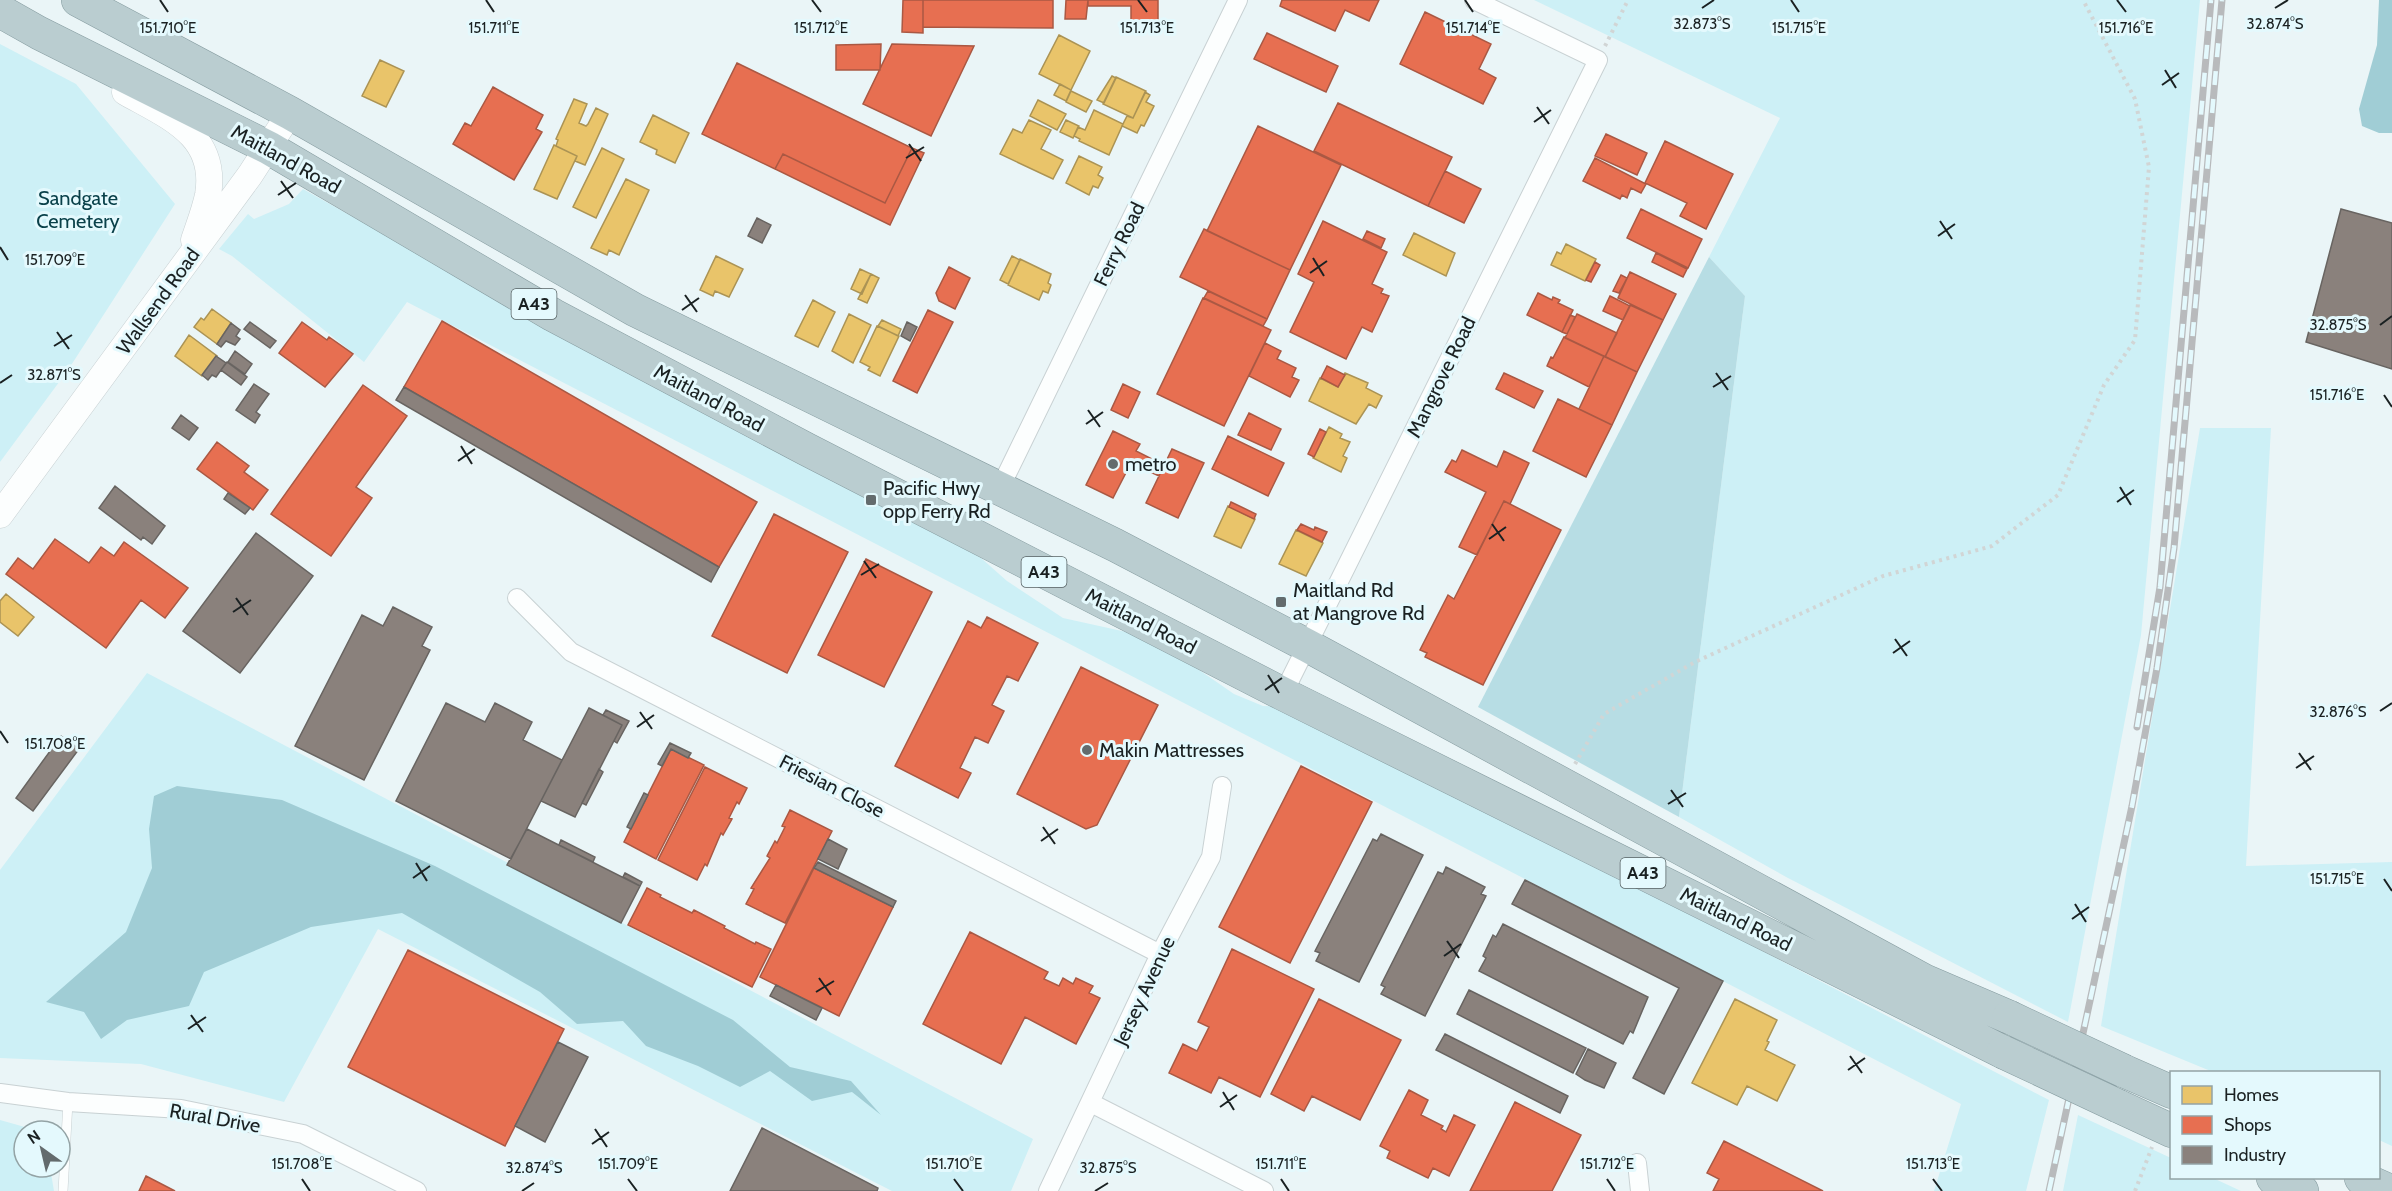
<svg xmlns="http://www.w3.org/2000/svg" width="2392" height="1191" font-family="Cabin,sans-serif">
<rect width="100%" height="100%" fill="#eaf5f7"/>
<!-- green -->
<path fill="#cdf0f6" d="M1534 0H2200L2141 635 2068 1022 1788 878 1679 817 1745 296 1709 257 1780 118Z
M0 44 76 84 175 204 68 370 0 462Z
M303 189 564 335 884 500 981 558 1007 581 1063 618 1131 633 1192 665 1234 694 1263 706 1292 707 2049 1100 2026 1191H1934L1961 1104 407 302 364 362 232 256 219 249 248 214 254 219 289 204Z
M2200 428H2271L2246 866 2392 862V1146L2379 1140 2378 1072H2213L2101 1026Z
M147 673 1033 1139 1011 1191H892L378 929 284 1102 141 1064 0 1058V870Z
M2078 1115 2171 1158 2172 1178H2213L2241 1191H2063Z
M0 1120 39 1131H24V1167H50L54 1191H0Z"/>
<!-- forest -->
<path fill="#b7dde4" d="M1709 257 1745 296 1679 817 1478 707Z"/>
<!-- water -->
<path fill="#a0cdd5" d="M2379 0H2392V133H2379L2362 126 2359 109 2377 45Z
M177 786 282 800 435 866 733 1020 790 1067 851 1081 881 1115 852 1092 812 1101 770 1071 740 1087 698 1066 646 1046 623 1021 577 1024 540 992 402 913 311 927 204 972 189 1006 127 1020 101 1039 84 1012 46 1002 126 932 152 868 149 829 154 796Z"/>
<!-- homes -->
<path fill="#e9c46a" stroke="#ab9354" stroke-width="1.5" d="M1059 35 1090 51 1071 90 1039 74Z
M380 60 404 71 386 107 362 96Z
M1112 76 1116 78 1104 103 1097 100Z
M1116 77 1146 91 1133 118 1103 104Z
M1060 84 1071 90 1066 101 1054 95Z
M1071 91 1092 101 1086 112 1066 102Z
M1145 92 1150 95 1146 102 1154 106 1144 126 1141 125 1137 133 1122 126 1127 116 1133 118Z
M574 99 587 104 579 123 586 126 588 124 596 108 608 114 585 165 575 161 577 156 556 146 558 140 556 139Z
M1038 100 1066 114 1057 130 1030 116Z
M1094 110 1123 124 1109 155 1079 141 1080 139 1074 136 1078 127 1085 130Z
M653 115 689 133 675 163 656 154 657 150 640 142Z
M1029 120 1051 130 1041 149 1063 160 1053 179 1000 154 1013 129 1022 133Z
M1066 120 1079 126 1073 138 1060 132Z
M554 145 577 156 557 199 534 189Z
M602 148 624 159 596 218 573 207Z
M1079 156 1102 167 1098 175 1103 178 1098 188 1093 186 1089 195 1066 183Z
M626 179 649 190 619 255 609 250 607 255 591 248Z
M1414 233 1455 253 1446 276 1403 255Z
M1566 244 1596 259 1585 281 1551 265 1557 252 1561 254Z
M716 256 743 269 729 297 715 291 713 296 700 290Z
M1012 256 1020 260 1008 284 1000 280Z
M1020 259 1051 274 1048 283 1051 285 1048 293 1043 291 1039 300 1008 285Z
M860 269 871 274 862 294 851 289Z
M871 274 879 278 867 303 858 299Z
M813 300 835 312 818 347 795 336Z
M212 309 231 323 217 344 194 327 201 318 204 320Z
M849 314 871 325 853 363 832 351Z
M882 320 901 329 898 336 878 326Z
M877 326 899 336 880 376 868 370 870 367 860 362Z
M189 335 217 356 202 376 175 356Z
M1345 373 1368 383 1366 388 1382 396 1376 408 1369 404 1356 424 1309 401 1320 378 1338 387Z
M1329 427 1342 434 1340 438 1350 442 1343 456 1347 458 1341 472 1313 458Z
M1228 506 1255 519 1241 548 1214 536Z
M1296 530 1323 543 1306 576 1279 564Z
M6 594 34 617 18 636 0 622V601Z
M1735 999 1777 1020 1767 1041 1769 1042 1765 1050 1795 1065 1777 1101 1747 1086 1737 1105 1692 1083Z"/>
<!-- shops -->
<path fill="#e76f51" stroke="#aa5843" stroke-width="1.5" d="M903 0H923V33L902 32Z
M923 0H1053V28L923 27Z
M1066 0H1088L1086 19H1065Z
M1088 0H1158V23H1131V6H1088Z
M1282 0H1379L1369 21 1345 10 1335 31 1280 6Z
M1425 12 1491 44 1479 69 1496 78 1483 104 1400 64Z
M1267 33 1338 66 1326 92 1254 59Z
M881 44 880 70H836V45Z
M892 44 974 46 931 136 863 104Z
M737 63 912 148 885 203 783 154 775 169 702 134Z
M493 87 543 115 536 129 542 132 514 180 453 144 465 123 471 126Z
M1338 103 1452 157 1428 206 1314 151Z
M1258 126 1341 165 1290 270 1207 231Z
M1606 134 1647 153 1637 175 1595 156Z
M1665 141 1733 174 1706 229 1680 216 1687 203 1645 183Z
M912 148 924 153 890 225 775 169 783 154 885 203Z
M1595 158 1646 184 1641 193 1631 188 1627 198 1622 195 1620 199 1583 181Z
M1445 171 1481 189 1464 223 1428 206Z
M1641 209 1702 239 1688 268 1627 238Z
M1323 221 1387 252 1372 284 1383 289 1381 293 1389 296 1372 332 1362 327 1346 359 1290 332 1314 282 1298 274Z
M1204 229 1290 270 1267 319 1180 277Z
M1367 231 1385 239 1381 248 1363 239Z
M1656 253 1687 269 1683 277 1652 262Z
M1595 262 1600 265 1591 282 1586 280Z
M949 267 970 278 955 309 939 301 936 293Z
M1630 272 1676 294 1663 320 1618 298Z
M1621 275 1627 278 1619 293 1613 291Z
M1208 291 1267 319 1263 326 1204 298Z
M1538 293 1552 300 1553 297 1560 300 1558 303 1573 310 1562 332 1527 315Z
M1610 296 1630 306 1623 320 1603 311Z
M1203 298 1271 330 1224 426 1157 394Z
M1630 305 1663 320 1637 372 1605 357Z
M928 310 953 322 917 393 893 381Z
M1577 314 1617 333 1605 357 1565 338Z
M1570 315 1575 317 1567 334 1562 332Z
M442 321 757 502 719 567 404 387Z
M302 322 327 340 329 337 353 354 325 387 279 353Z
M1564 337 1604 356 1589 387 1547 366 1551 357 1553 358Z
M1265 343 1281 351 1277 359 1296 368 1292 377 1299 380 1290 397 1249 376Z
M1604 356 1637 372 1612 425 1579 409Z
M1327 366 1345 375 1338 387 1321 378Z
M1504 373 1543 391 1534 408 1496 389Z
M1123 384 1140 392 1128 418 1111 410Z
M363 385 407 416 356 487 372 498 331 556 271 514Z
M1558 399 1612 425 1586 477 1533 451Z
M1249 413 1281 429 1271 450 1238 435Z
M1320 429 1326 432 1314 457 1308 454Z
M1113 431 1140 444 1136 451 1164 465 1159 476 1131 463 1113 498 1086 485Z
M1228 436 1284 463 1268 496 1212 469Z
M217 442 249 466 244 472 268 490 253 510 197 469Z
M1172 449 1204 463 1178 518 1146 503Z
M1462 450 1497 467 1504 451 1529 463 1510 504 1504 501 1477 555 1459 547 1486 492 1445 472 1452 460 1456 462Z
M1504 501 1561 530 1483 685 1425 657 1427 653 1420 650 1448 595 1454 599Z
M1231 502 1256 514 1254 519 1229 507Z
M774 514 848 552 787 673 712 636Z
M1301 524 1314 530 1315 527 1327 532 1322 542 1297 530Z
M55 539 89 563 101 547 114 556 124 542 188 588 165 618 141 600 106 648 6 574 18 558 33 569Z
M866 559 932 592 884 687 818 655Z
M987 617 1038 643 1018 681 1007 676 992 705 1004 711 988 743 975 737 960 768 971 773 958 798 895 766 968 621 981 628Z
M1081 667 1158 705 1097 825 1086 829 1017 794Z
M671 749 704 765 656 859 624 842Z
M1301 766 1372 802 1290 963 1219 927Z
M705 767 747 788 739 804 737 802 729 818 732 819 723 835 721 833 707 866 705 864 697 880 658 860Z
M790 810 832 831 785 923 746 904 754 889 751 888 770 858 767 856 775 841 777 843 785 827 782 826Z
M814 868 893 907 839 1016 760 977Z
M647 888 661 895 660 897 692 913 694 910 725 926 724 928 755 944 756 942 771 949 752 987 628 925Z
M970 932 1048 972 1044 979 1059 986 1063 978 1073 984 1076 978 1093 986 1089 993 1100 998 1076 1044 1025 1017 1001 1064 923 1024Z
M1232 949 1314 989 1260 1097 1219 1077 1211 1093 1169 1073 1183 1044 1197 1051 1209 1027 1198 1022Z
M408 950 564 1029 505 1146 348 1067Z
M1319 999 1401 1040 1360 1120 1312 1096 1304 1111 1271 1094Z
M1409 1090 1428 1100 1421 1115 1443 1126 1441 1129 1446 1132 1454 1115 1475 1125 1449 1176 1433 1168 1428 1178 1387 1158 1390 1151 1380 1146Z
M1515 1102 1581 1135 1552 1191H1470Z
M1724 1141 1823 1191H1713L1719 1179 1707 1173Z
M146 1176 175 1191H139Z"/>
<!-- industry -->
<path fill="#8a817c" stroke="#686461" stroke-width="1.5" d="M2341 209 2392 223V369L2306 342Z
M757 218 771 225 762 243 748 236Z
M250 322 276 341 270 348 244 329Z
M907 322 917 327 910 341 901 336Z
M231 323 240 330 236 336 240 339 235 345 226 341 221 347 217 344Z
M235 351 252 364 245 374 228 362Z
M216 356 226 363 216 377 212 375 208 380 202 375Z
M227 362 247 377 241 385 221 370Z
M254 384 269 394 256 412 260 415 255 423 236 410Z
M404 387 719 567 711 582 396 400Z
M181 415 198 428 189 440 172 428Z
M115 486 165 526 152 544 143 537 141 540 99 508Z
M228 493 250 508 245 514 224 499Z
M256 533 313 576 240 673 183 631Z
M393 607 432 627 422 646 430 650 364 780 295 746 362 615 383 626Z
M446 703 485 722 495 703 532 722 523 740 562 760 511 859 396 801Z
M589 708 622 725 575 817 541 801Z
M606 710 629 721 617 743 614 741 622 725 603 715Z
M61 736 79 749 33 811 16 798Z
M670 743 691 753 688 758 671 749 662 766 658 764Z
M599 769 603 772 586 805 582 803Z
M644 793 648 795 631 829 627 827Z
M527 829 640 886 621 923 507 865Z
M1381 834 1423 855 1359 982 1316 961 1320 953 1315 951 1373 839 1377 841Z
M828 839 847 849 838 869 818 859Z
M561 840 595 857 593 862 559 845Z
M818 862 896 901 893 907 814 868Z
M1446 867 1485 887 1481 894 1486 896 1425 1016 1381 994 1385 987 1381 985 1438 872 1443 874Z
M625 873 642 882 640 886 623 877Z
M1525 880 1723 981 1664 1094 1633 1078 1679 988 1512 904Z
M1503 924 1648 997 1633 1033 1630 1031 1623 1044 1479 971 1486 958 1483 956 1493 935 1496 937Z
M776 985 822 1008 816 1020 770 996Z
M1469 990 1586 1048 1573 1073 1457 1014Z
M1445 1034 1568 1096 1560 1113 1436 1050Z
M558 1042 588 1057 545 1142 515 1126Z
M1588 1049 1616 1063 1604 1088 1585 1080 1576 1074Z
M762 1128 878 1188 877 1191H730Z"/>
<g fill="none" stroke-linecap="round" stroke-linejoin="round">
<!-- lane casing -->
<g stroke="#c8d1d3" stroke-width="10">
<path id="lane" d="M63 1191 68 1102"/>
</g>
<!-- street casing -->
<g stroke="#c8d1d3" stroke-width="20">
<path id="street" d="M1000 488 1238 0
M517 598 571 652 1160 954
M1283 694 1598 60 1474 0
M0 1093 68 1102 181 1109 303 1134 417 1191
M1091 1103 1264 1191
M1637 1163 1640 1191
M1048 1191 1160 954 1211 857 1222 786"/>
</g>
<!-- secondary casing -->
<g stroke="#c8d1d3" stroke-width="27">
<path id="secondary" d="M125 92C169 117 218 135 208 195 205 210 199 225 194 240
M0 515 250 175 290 113"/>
</g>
<!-- highway casing -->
<g stroke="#869ca0" stroke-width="34">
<path id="highway" d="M78 0 290 113 635 310 1115 545 1308 646 1925 981 2009 1017
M0 11 39 33 269 148 553 315 806 449 1283 694 2003 1052
M2124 1071 2172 1092
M2118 1106 2172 1131
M2273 1178 2302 1191
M2361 1178 2390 1191"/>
</g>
<!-- path -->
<path stroke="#d1d5d5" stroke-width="4" stroke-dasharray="3 4.5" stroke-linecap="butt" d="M1605 46 1628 0
M1575 764 1604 714 1695 662 1883 576 1992 546 2058 495 2104 385 2135 340 2149 167 2135 99 2083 0
M2135 1191 2152 1147"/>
<!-- lane -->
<use href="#lane" stroke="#fcfefe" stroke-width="9"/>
<!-- street -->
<use href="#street" stroke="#fcfefe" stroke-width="18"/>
<!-- secondary -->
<use href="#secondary" stroke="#fcfefe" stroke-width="26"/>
<!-- highway -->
<use href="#highway" stroke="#bacdd0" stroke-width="33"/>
<!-- rail casing -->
<g stroke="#b8babc" stroke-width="7">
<path id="rail" d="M2137 727 2160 587 2211 0
M2049 1191 2132 806 2157 668 2174 548 2222 0"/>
</g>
<!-- rail -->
<use href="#rail" stroke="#e4f9fd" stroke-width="4.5" stroke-dasharray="14" stroke-linecap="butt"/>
<!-- highway-bridge casing -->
<g stroke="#869ca0" stroke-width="34" stroke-linecap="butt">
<path id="highway-bridge" d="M2009 1017 2124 1071
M2003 1052 2118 1106"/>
</g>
<!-- highway-bridge -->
<use href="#highway-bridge" stroke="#bacdd0" stroke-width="33"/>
</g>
<!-- ticks -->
<path fill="none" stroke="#1a2122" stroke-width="2" d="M160 0 168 12M486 0 494 12M812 0 821 12M1138 0 1147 12M1465 0 1473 12M1791 0 1799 12M2117 0 2126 12M1702 8 1714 0M2275 8 2288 0M2165 70 2176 88M2162 85 2179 73M1537 107 1549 124M1534 122 1551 110M909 144 921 161M906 158 924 147M281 181 293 198M278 195 296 183M1940 221 1952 239M1938 236 1955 224M0 247 8 260M1313 258 1324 276M1310 273 1327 261M685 295 697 312M682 310 699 298M2380 325 2392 316M57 332 69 349M54 346 72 335M1716 373 1728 390M0 383 12 375M1713 387 1731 376M2384 395 2392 407M1088 410 1100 427M1086 424 1103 412M461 446 472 464M458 461 475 449M2120 487 2131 505M2117 502 2134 490M1492 524 1504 541M1489 539 1506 527M864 561 876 578M861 575 879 564M236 598 248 615M233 612 251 600M1895 639 1907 656M1893 653 1910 641M1268 675 1279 693M1265 690 1282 678M2380 711 2392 703M640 712 652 729M637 727 654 715M0 731 8 743M2299 753 2311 770M2296 768 2314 756M1671 790 1683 807M1668 804 1686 793M1043 827 1055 844M1041 841 1058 829M416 863 427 881M413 878 430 866M2384 879 2392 891M2075 904 2086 922M2072 919 2089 907M1447 941 1459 958M1444 956 1461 944M819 978 831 995M816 992 834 981M191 1015 203 1032M188 1029 206 1017M1850 1056 1862 1073M1848 1070 1865 1058M1223 1092 1234 1110M1220 1107 1237 1095M595 1129 607 1147M592 1144 609 1132M302 1179 310 1191M628 1179 637 1191M954 1179 963 1191M1281 1179 1289 1191M1607 1179 1615 1191M1933 1179 1942 1191M522 1191 534 1183M1095 1191 1108 1183"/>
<!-- markers -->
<g fill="#636b6d" stroke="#e4f9fd" stroke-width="2">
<circle cx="1113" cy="464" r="6"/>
<rect x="865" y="494" width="12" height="12" rx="3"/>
<rect x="1275" y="596" width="12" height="12" rx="3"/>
<circle cx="1087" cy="750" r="6"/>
</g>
<g text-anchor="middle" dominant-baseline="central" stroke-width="6" stroke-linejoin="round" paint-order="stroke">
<!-- shield labels -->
<g fill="#e4f9fd" stroke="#576264" stroke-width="1.5">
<rect x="511.5" y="289" width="45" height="30" rx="4.5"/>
<rect x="1021.5" y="557" width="45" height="30" rx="4.5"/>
<rect x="1620.5" y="858" width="45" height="30" rx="4.5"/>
</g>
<g font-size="18" font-weight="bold" fill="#1a2122">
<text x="534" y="304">A43</text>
<text x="1044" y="572">A43</text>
<text x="1643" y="873">A43</text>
</g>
<!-- street labels -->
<g font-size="20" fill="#1a2122" stroke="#e4f9fd">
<text transform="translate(286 159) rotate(29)">Maitland Road</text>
<text transform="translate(1119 244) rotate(-64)">Ferry Road</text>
<text transform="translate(158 301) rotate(-54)">Wallsend Road</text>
<text transform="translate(1441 377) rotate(-64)">Mangrove Road</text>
<text transform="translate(709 398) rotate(28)">Maitland Road</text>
<text transform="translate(1141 621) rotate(27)">Maitland Road</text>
<text transform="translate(832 786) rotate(27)">Friesian Close</text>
<text transform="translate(1736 919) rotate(26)">Maitland Road</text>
<text transform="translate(1144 991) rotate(-65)">Jersey Avenue</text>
<text transform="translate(215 1118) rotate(10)">Rural Drive</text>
</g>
<!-- park labels -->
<g font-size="20" fill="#0a414a" stroke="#e4f9fd">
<text x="78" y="198">Sandgate<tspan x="78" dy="23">Cemetery</tspan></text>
</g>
<!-- poi labels -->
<g font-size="20" fill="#1a2122" stroke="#e4f9fd" text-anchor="start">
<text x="1125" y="464">metro</text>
<text x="883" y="488">Pacific Hwy<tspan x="883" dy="23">opp Ferry Rd</tspan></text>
<text x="1293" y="590">Maitland Rd<tspan x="1293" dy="23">at Mangrove Rd</tspan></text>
<text x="1099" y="750">Makin Mattresses</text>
</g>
</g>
<g font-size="15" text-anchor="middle" fill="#1a2122" stroke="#e4f9fd" stroke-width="6" stroke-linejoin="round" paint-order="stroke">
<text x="1702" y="29">32.873°S</text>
<text x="2275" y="29">32.874°S</text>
<text x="168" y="33">151.710°E</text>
<text x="494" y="33">151.711°E</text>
<text x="821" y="33">151.712°E</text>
<text x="1147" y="33">151.713°E</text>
<text x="1473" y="33">151.714°E</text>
<text x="1799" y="33">151.715°E</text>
<text x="2126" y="33">151.716°E</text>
<text x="55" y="265">151.709°E</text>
<text x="2338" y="330">32.875°S</text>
<text x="54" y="380">32.871°S</text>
<text x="2337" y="400">151.716°E</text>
<text x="2338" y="717">32.876°S</text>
<text x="55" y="749">151.708°E</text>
<text x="2337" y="884">151.715°E</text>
<text x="302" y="1169">151.708°E</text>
<text x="628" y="1169">151.709°E</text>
<text x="954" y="1169">151.710°E</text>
<text x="1281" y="1169">151.711°E</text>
<text x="1607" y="1169">151.712°E</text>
<text x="1933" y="1169">151.713°E</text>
<text x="534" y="1173">32.874°S</text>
<text x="1108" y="1173">32.875°S</text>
</g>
<!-- legend -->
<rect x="2170" y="1071" width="210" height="108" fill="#e4f9fd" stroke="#93a3a5" stroke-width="1.5"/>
<rect x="2182" y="1086" width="30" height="18" fill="#e9c46a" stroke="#93a3a5" stroke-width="1.5"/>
<text x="2224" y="1101" font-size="18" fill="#1a2122">Homes</text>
<rect x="2182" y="1116" width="30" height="18" fill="#e76f51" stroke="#93a3a5" stroke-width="1.5"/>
<text x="2224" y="1131" font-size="18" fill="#1a2122">Shops</text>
<rect x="2182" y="1146" width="30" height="18" fill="#8a817c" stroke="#93a3a5" stroke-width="1.5"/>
<text x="2224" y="1161" font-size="18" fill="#1a2122">Industry</text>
<!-- north arrow -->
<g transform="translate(42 1149) rotate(326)"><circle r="28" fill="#e4f9fd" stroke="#93a3a5" stroke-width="1.5"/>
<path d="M0-4.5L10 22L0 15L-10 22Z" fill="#636b6d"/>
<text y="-9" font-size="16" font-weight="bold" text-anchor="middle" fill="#1a2122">N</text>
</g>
</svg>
